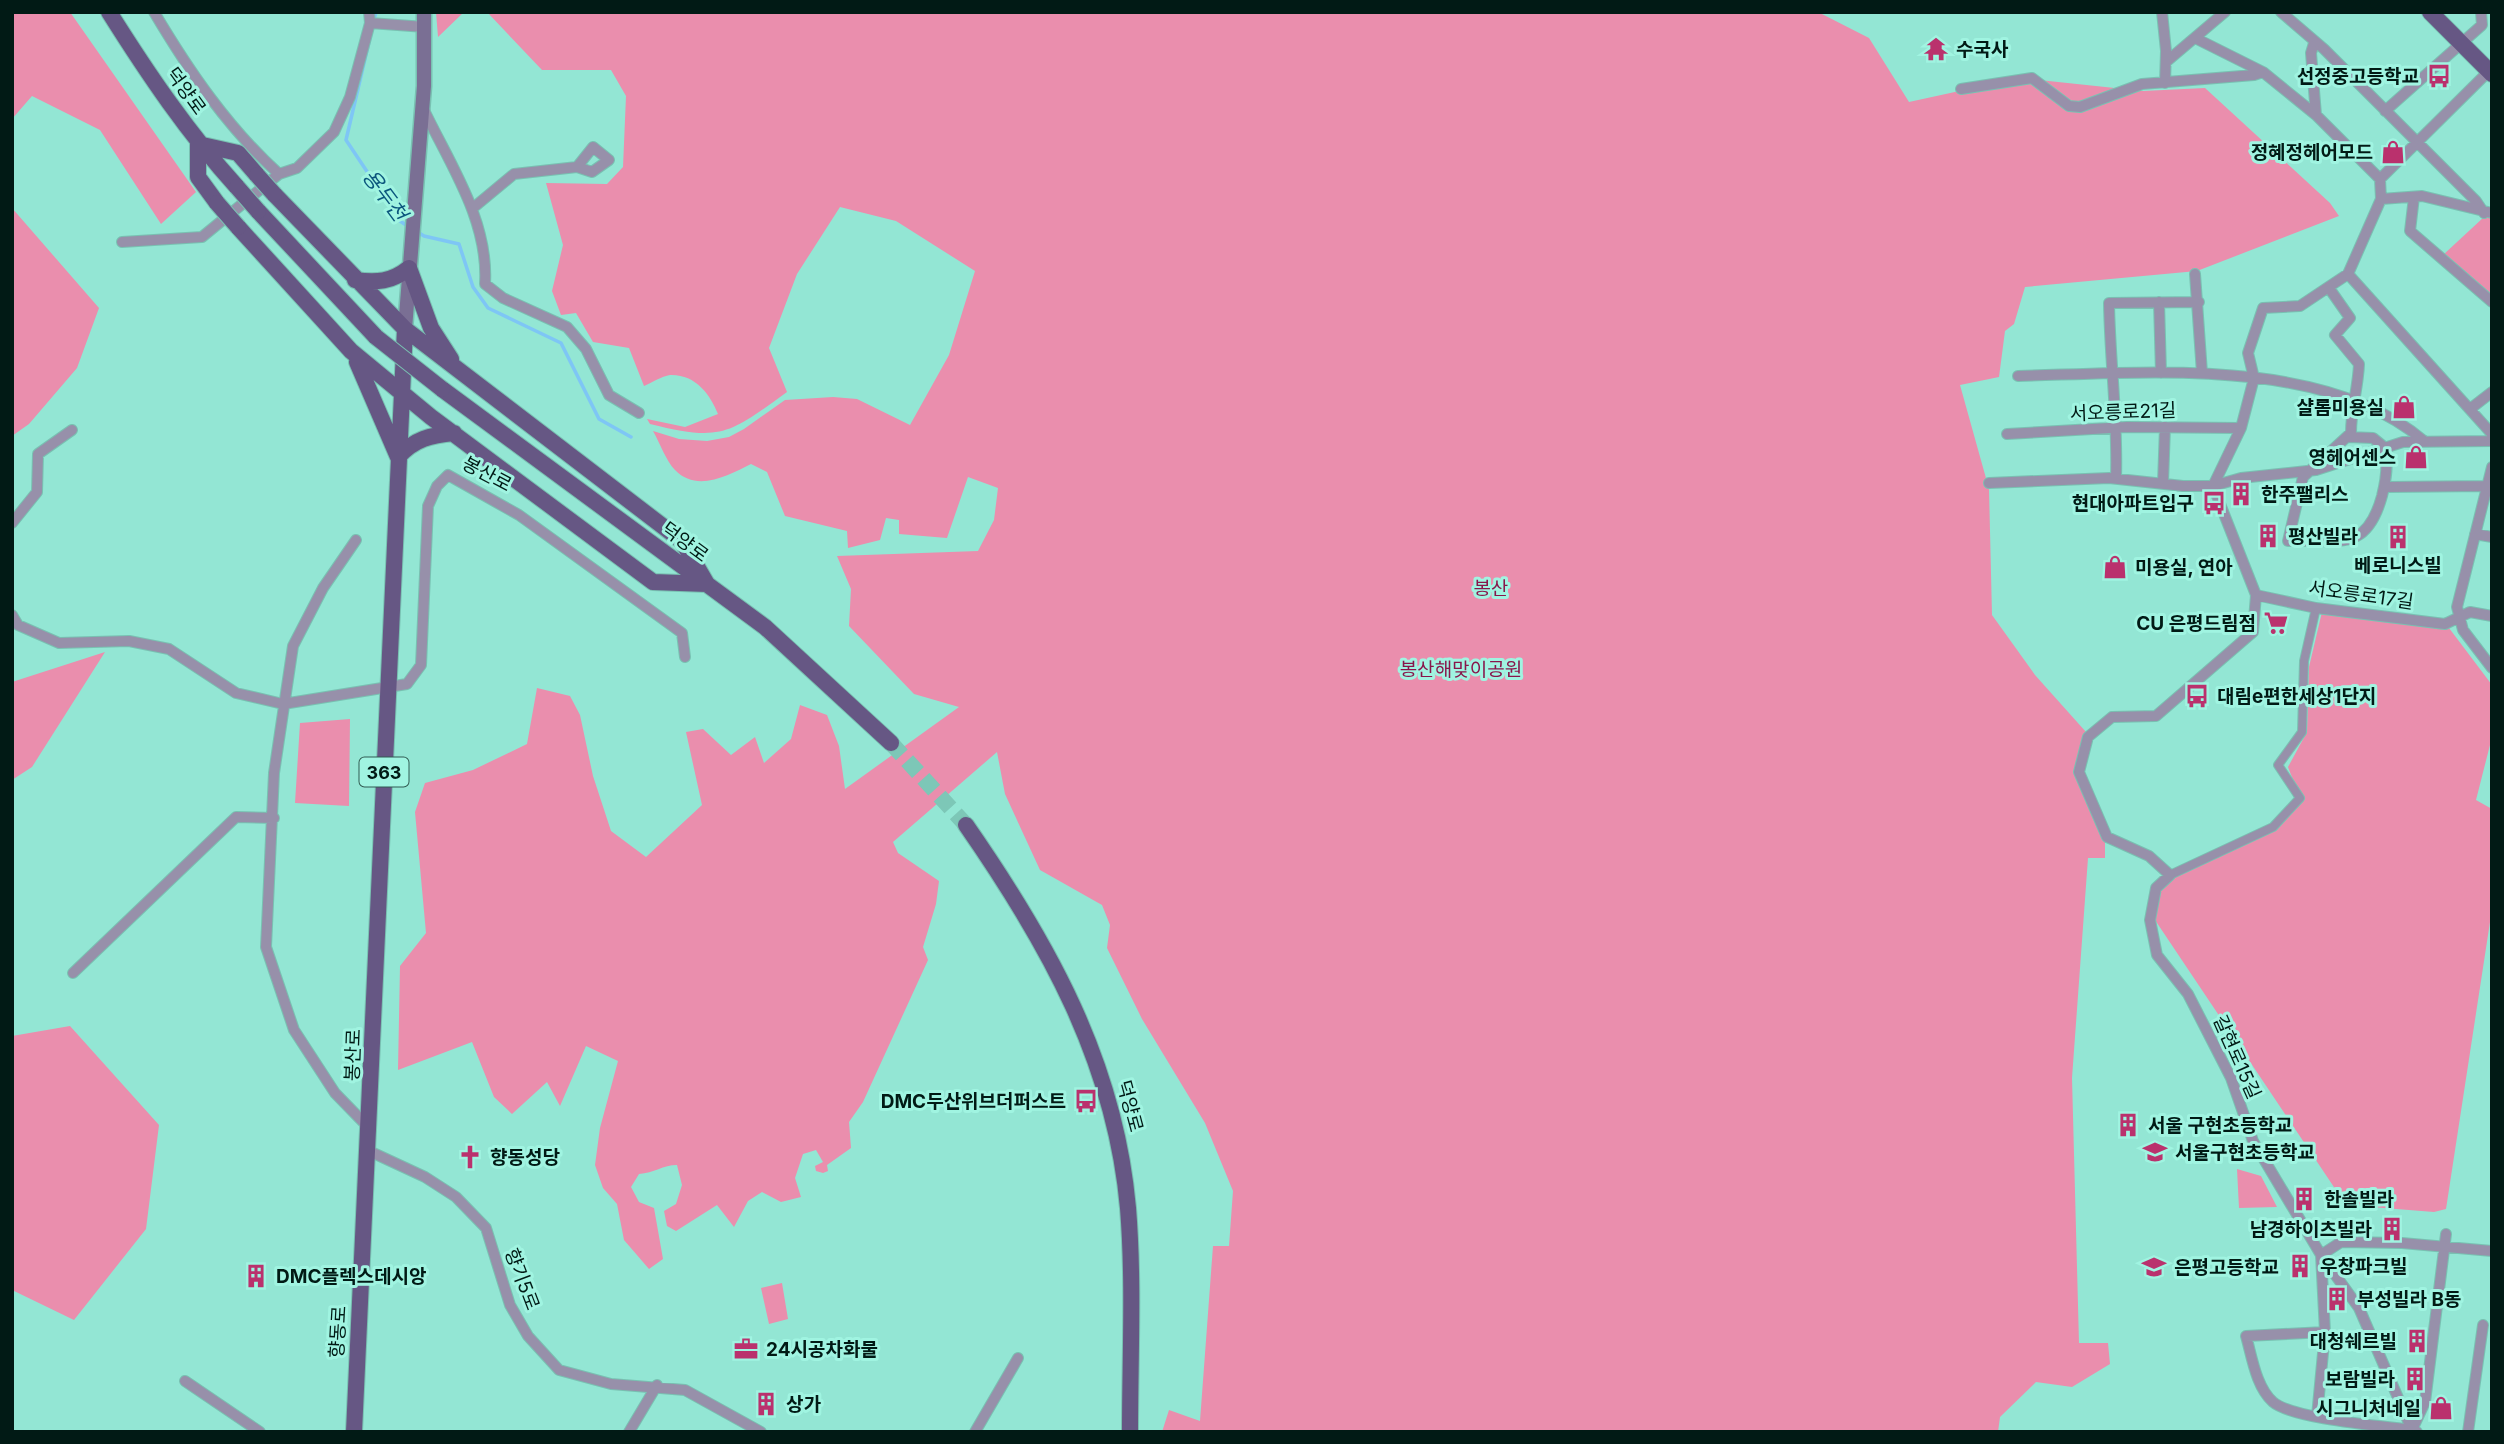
<svg xmlns="http://www.w3.org/2000/svg" width="2504" height="1444" font-family="Inter,'Noto Sans KR',sans-serif">
<rect width="100%" height="100%" fill="#93e6d4"/>
<!-- green -->
<path fill="#ea8ead" d="M12 12H70L196 192 161 224 100 130 32 96 12 119Z
M436 12H464L438 37Z
M487 12H1818L1869 38 1909 102 2019 78 2143 91 2205 88 2330 203 2339 216 2197 271 2025 287 2014 324 2005 331 1999 377 1960 385 1989 489 1992 615 2035 675 2086 732 2075 776 2105 842V858H2088L2072 1078 2079 1343H2108L2110 1364 2072 1387 2036 1382 2000 1417 1998 1432H1162L1169 1410 1200 1421 1213 1246H1229L1233 1191 1205 1123 1142 1019 1107 948 1110 925 1102 905 1040 870 1005 794 997 752 893 842 898 853 939 881 936 904 923 947 928 960 863 1102 849 1122 851 1148 827 1165 828 1171 823 1173 816 1171 815 1166 823 1162 816 1150 803 1154 795 1178 801 1197 781 1202 762 1192 748 1201 734 1227 717 1205 676 1231 667 1226 664 1211 676 1204 682 1185 677 1165C663 1165 654 1173 639 1174L631 1187 639 1202 654 1208 663 1259 649 1269 624 1240 617 1204 603 1188 595 1165 600 1128 618 1061 586 1046 560 1106 547 1082 512 1114 494 1097 472 1042 398 1070 400 966 426 933 415 812 425 783 473 770 527 744 537 688 570 696 580 715 593 776 611 831 646 857 702 805 686 732 703 729 731 755 755 737 764 763 791 739 800 705 827 715 839 746 845 789 959 707 914 694 849 626 851 589 837 556 978 551 994 520 998 488 968 477 947 538 899 534V520L886 518 880 540 848 548 847 531 785 516 767 472 751 464C729 475 697 493 675 470 666 461 660 443 653 431L679 439 707 441 729 437 744 429 785 400 833 397 857 399 910 425 949 355 975 271 896 221 840 207 797 274 769 348 787 392C729 434 722 442 650 424L647 419 685 427 718 414C710 394 695 374 670 375 662 376 651 383 644 386L629 348 593 342 576 313 561 315 552 291 563 245 546 183 607 184 623 167 626 96 611 70H542Z
M12 208 99 308 77 368 29 424 12 436Z
M2484 217 2492 218V298L2443 255Z
M2322 612 2449 628 2492 685V737L2476 800 2492 809V909L2446 1209 2434 1212 2346 1205 2155 920 2161 891 2170 875 2273 827 2300 798 2288 767 2307 732 2309 667Z
M105 652 32 767 12 780V682Z
M350 719 349 806 295 803 300 723Z
M70 1026 159 1125 146 1229 74 1320 12 1290V1036Z
M2237 1169 2261 1176 2277 1207 2239 1208Z
M782 1283 788 1319 769 1324 761 1288Z"/>
<g fill="none" stroke-linecap="round" stroke-linejoin="round">
<!-- stream -->
<path stroke="#7ec6f5" stroke-width="3.5" d="M376 12 346 140 400 221 409 227
M416 231 424 236 459 244 473 287 488 308 561 343 599 419 631 437"/>
<!-- primary-tunnel -->
<path stroke="#7dc7b7" stroke-width="16" stroke-dasharray="16 8" stroke-linecap="butt" d="M891 743 966 825"/>
<!-- pedestrian casing -->
<g stroke="#79c1b2" stroke-width="10">
<path id="pedestrian" d="M2170 875 2273 827 2300 798 2278 765 2302 732 2304 661 2316 608"/>
</g>
<!-- minor casing -->
<g stroke="#79c1b2" stroke-width="12">
<path id="minor" d="M154 12C189 71 228 128 279 174
M2162 12 2166 51 2165 83
M2281 12 2324 49 2476 201 2484 213
M370 23 425 27
M2197 39 2263 72 2316 115 2380 179 2381 199 2348 274 2300 306 2263 308 2248 353 2254 378 2241 428 2213 486 2256 595 2253 632 2156 716 2112 717 2088 737 2079 772 2107 837 2149 856 2170 875 2156 888 2150 920 2157 955 2188 994 2231 1078 2253 1141 2321 1255 2359 1308 2412 1430 2417 1432
M2314 43 2311 53 2316 115
M2166 62 2225 12
M1961 89 2032 78 2069 106 2080 107 2142 84 2254 75 2263 72
M423 108C449 163 489 220 485 284L503 298 567 327 586 349 609 395 639 413
M2385 111 2482 25 2481 12
M2380 179 2489 71
M2414 197 2410 231 2492 302
M2381 199 2422 196 2492 213
M473 208 514 174 577 167 592 172 609 160 593 147 577 167
M122 242 202 237 279 174 297 168 334 132 350 97 370 23 369 12
M2195 274 2202 373
M2348 274 2492 434
M2329 288 2350 318 2335 335 2359 364C2358 389 2351 408 2351 433L2303 477 2288 541C2338 539 2366 554 2382 496 2386 480 2389 463 2384 447L2373 438 2348 437
M2159 302 2161 373
M2018 376C2141 373 2324 355 2424 441
M2470 409 2492 392
M2007 434 2127 427 2241 428
M2492 467 2457 607 2463 630 2492 668
M2116 478C2118 419 2110 362 2109 303L2199 302
M1989 483 2109 478 2183 486H2213L2241 478 2316 470 2403 442 2492 441
M2163 483 2165 427
M2385 487 2487 486
M12 523 37 492 38 454 72 430
M2475 534 2492 537
M356 540 323 588 293 646 274 773 266 947 294 1030 335 1093 371 1130
M2256 595 2316 608 2445 624 2470 612 2492 616
M12 615 18 625 59 643 129 641 169 649 236 693 283 704 407 684 421 665 428 506 437 486 448 475 519 515 682 633 685 657
M73 973 236 817 274 818
M369 1151 425 1177 456 1197 486 1228 510 1305 528 1336 559 1370 611 1384 685 1390 761 1432
M2325 1332 2246 1336C2252 1357 2256 1387 2273 1402 2293 1419 2383 1426 2412 1430L2425 1402 2446 1234
M185 1381 260 1432
M2317 1416 2325 1332 2321 1255 2341 1242 2402 1243 2492 1251
M629 1432 657 1385
M975 1432 1018 1358
M2468 1432 2483 1325"/>
</g>
<!-- secondary casing -->
<g stroke="#79c1b2" stroke-width="17">
<path id="secondary" d="M405 329 424 86V12"/>
</g>
<!-- primary casing -->
<g stroke="#79c1b2" stroke-width="18">
<path id="primary" d="M109 12C148 74 188 133 237 187
M2430 12 2492 74
M274 194 405 329 682 541 707 584
M217 203 198 177V144L238 153 257 175
M258 211 376 337
M238 227 351 351 431 417 653 582 707 584
M355 280C376 283 392 282 409 268L431 328 451 359
M357 362 398 457C414 439 431 435 454 433
M442 389 765 627 891 743
M966 825C1048 943 1115 1062 1128 1208 1134 1282 1130 1358 1130 1432
M354 1432C374 1064 386 696 405 329"/>
</g>
<!-- pedestrian -->
<use href="#pedestrian" stroke="#9790aa" stroke-width="8"/>
<!-- minor -->
<use href="#minor" stroke="#9790aa" stroke-width="10"/>
<!-- secondary -->
<use href="#secondary" stroke="#7a6f94" stroke-width="14"/>
<!-- primary -->
<use href="#primary" stroke="#665784" stroke-width="16"/>
<!-- primary-bridge casing -->
<g stroke="#79c1b2" stroke-width="18" stroke-linecap="butt">
<path id="primary-bridge" d="M257 175 274 194
M237 187 258 211
M217 203 238 227
M376 337 442 389"/>
</g>
<!-- primary-bridge -->
<use href="#primary-bridge" stroke="#665784" stroke-width="16"/>
</g>
<!-- icons -->
<defs>
<g id="temple-bare" transform="scale(1.89)"><path d="M0-6L5-2H3V0L6.5 2.5H4V6H1.5V3h-3V6H-4V2.5H-6.5L-3 0V-2H-5Z" fill="#ba316d" stroke="#a0f4e1" stroke-width="2.5" paint-order="stroke"/></g>
<g id="bus-bare" transform="scale(1.89)"><path d="M-5-6H5V4H4V6H2V4H-2V6H-4V4H-5ZM-3.5-4V0h7V-4ZM-3.5 1.2v1.5H-2V1.2ZM2 1.2v1.5H3.5V1.2Z" fill="#ba316d" stroke="#a0f4e1" stroke-width="2.5" paint-order="stroke"/></g>
<g id="shop-bare" transform="scale(1.89)"><path d="M-5-2.5h2.3a2.7 3.5 0 0 1 5.4 0H5L5.5 6h-11ZM-1.5-2.5h3a1.5 2.3 0 0 0-3 0Z" fill="#ba316d" stroke="#a0f4e1" stroke-width="2.5" paint-order="stroke"/></g>
<g id="building-bare" transform="scale(1.89)"><path d="M-4-6H4V6H1V3H-1V6H-4ZM-2.5-4.3h1.7v1.8h-1.7ZM.8-4.3h1.7v1.8H.8ZM-2.5-1h1.7V.8h-1.7ZM.8-1h1.7V.8H.8Z" fill="#ba316d" stroke="#a0f4e1" stroke-width="2.5" paint-order="stroke"/></g>
<g id="supermarket-bare" transform="scale(1.89)"><path d="M-6-5.5h2.5l.6 2H6L4.5 2H-2.5L-4.4-4H-6ZM-1.5 3.2a1.3 1.3 0 1 0 .1 0ZM3 3.2a1.3 1.3 0 1 0 .1 0Z" fill="#ba316d" stroke="#a0f4e1" stroke-width="2.5" paint-order="stroke"/></g>
<g id="school-bare" transform="scale(1.89)"><path d="M0-5L7-2L0 1L-7-2ZM-4 1L0 2.5L4 1V4Q0 6-4 4Z" fill="#ba316d" stroke="#a0f4e1" stroke-width="2.5" paint-order="stroke"/></g>
<g id="church-bare" transform="scale(1.89)"><path d="M-1.2-6h2.4v3.5h3.3v2.4h-3.3V6h-2.4V-.1h-3.3v-2.4h3.3Z" fill="#ba316d" stroke="#a0f4e1" stroke-width="2.5" paint-order="stroke"/></g>
<g id="office-bare" transform="scale(1.89)"><path d="M-6-3h4V-5.5h4V-3h4V5H-6ZM-1-4.5V-3h2v-1.5ZM-6 0V1H6V0Z" fill="#ba316d" stroke="#a0f4e1" stroke-width="2.5" paint-order="stroke"/></g>
</defs>
<g fill-rule="evenodd">
<use href="#temple-bare" x="1936" y="49"/>
<use href="#bus-bare" x="2439" y="76"/>
<use href="#shop-bare" x="2393" y="152"/>
<use href="#shop-bare" x="2404" y="407"/>
<use href="#shop-bare" x="2416" y="457"/>
<use href="#building-bare" x="2241" y="494"/>
<use href="#bus-bare" x="2214" y="503"/>
<use href="#building-bare" x="2268" y="536"/>
<use href="#building-bare" x="2398" y="537"/>
<use href="#shop-bare" x="2115" y="567"/>
<use href="#supermarket-bare" x="2276" y="623"/>
<use href="#bus-bare" x="2197" y="696"/>
<use href="#bus-bare" x="1086" y="1101"/>
<use href="#building-bare" x="2128" y="1125"/>
<use href="#school-bare" x="2155" y="1152"/>
<use href="#church-bare" x="470" y="1157"/>
<use href="#building-bare" x="2304" y="1199"/>
<use href="#building-bare" x="2392" y="1229"/>
<use href="#building-bare" x="2300" y="1266"/>
<use href="#school-bare" x="2154" y="1267"/>
<use href="#building-bare" x="256" y="1276"/>
<use href="#building-bare" x="2337" y="1299"/>
<use href="#building-bare" x="2417" y="1341"/>
<use href="#office-bare" x="746" y="1349"/>
<use href="#building-bare" x="2415" y="1379"/>
<use href="#building-bare" x="766" y="1404"/>
<use href="#shop-bare" x="2441" y="1408"/>
</g>
<g text-anchor="middle" dominant-baseline="central" stroke-width="6" stroke-linejoin="round" paint-order="stroke">
<!-- shield labels -->
<rect fill="#a0f4e1" stroke="#315b52" stroke-width="2" x="359.5" y="757.5" width="49" height="29" rx="5"/>
<g font-size="18" font-weight="bold" fill="#011a15">
<text x="384" y="772">363</text>
</g>
<!-- poi labels -->
<g font-size="19" font-weight="bold" fill="#011a15" stroke="#a0f4e1" text-anchor="start">
<text x="1956" y="49">수국사</text>
<text x="2419" y="76" text-anchor="end">선정중고등학교</text>
<text x="2373" y="152" text-anchor="end">정혜정헤어모드</text>
<text x="2384" y="407" text-anchor="end">샬롬미용실</text>
<text x="2396" y="457" text-anchor="end">영헤어센스</text>
<text x="2261" y="494">한주팰리스</text>
<text x="2194" y="503" text-anchor="end">현대아파트입구</text>
<text x="2288" y="536">평산빌라</text>
<text x="2398" y="565" text-anchor="middle">베로니스빌</text>
<text x="2135" y="567">미용실, 연아</text>
<text x="2256" y="623" text-anchor="end">CU 은평드림점</text>
<text x="2217" y="696">대림e편한세상1단지</text>
<text x="1066" y="1101" text-anchor="end">DMC두산위브더퍼스트</text>
<text x="2148" y="1125">서울 구현초등학교</text>
<text x="2175" y="1152">서울구현초등학교</text>
<text x="490" y="1157">향동성당</text>
<text x="2324" y="1199">한솔빌라</text>
<text x="2372" y="1229" text-anchor="end">남경하이츠빌라</text>
<text x="2320" y="1266">우창파크빌</text>
<text x="2174" y="1267">은평고등학교</text>
<text x="276" y="1276">DMC플렉스데시앙</text>
<text x="2357" y="1299">부성빌라 B동</text>
<text x="2397" y="1341" text-anchor="end">대청쉐르빌</text>
<text x="766" y="1349">24시공차화물</text>
<text x="2395" y="1379" text-anchor="end">보람빌라</text>
<text x="786" y="1404">상가</text>
<text x="2421" y="1408" text-anchor="end">시그니처네일</text>
</g>
<!-- street labels -->
<g font-size="19" fill="#011a15" stroke="#a0f4e1">
<text transform="translate(186 91) rotate(54)">덕양로</text>
<text transform="translate(2123 412) rotate(-2)">서오릉로21길</text>
<text transform="translate(487 474) rotate(28)">봉산로</text>
<text transform="translate(685 542) rotate(36)">덕양로</text>
<text transform="translate(2361 595) rotate(8)">서오릉로17길</text>
<text transform="translate(353 1055) rotate(-88)">봉산로</text>
<text transform="translate(2237 1057) rotate(66)">갈현로15길</text>
<text transform="translate(1130 1106) rotate(75)">덕양로</text>
<text transform="translate(522 1279) rotate(69)">향기5로</text>
<text transform="translate(338 1332) rotate(-87)">향동로</text>
</g>
<!-- park labels -->
<g font-size="19" fill="#88164b" stroke="#a0f4e1">
<text x="1491" y="588">봉산</text>
<text x="1461" y="669">봉산해맞이공원</text>
</g>
<!-- water labels -->
<g font-size="21" font-style="italic" fill="#0b567d" stroke="#a0f4e1">
<text transform="translate(385 195) rotate(53)">용두천</text>
</g>
</g>
<!-- border -->
<rect width="2504" height="1444" fill="none" stroke="#011a15" stroke-width="28"/>
</svg>
